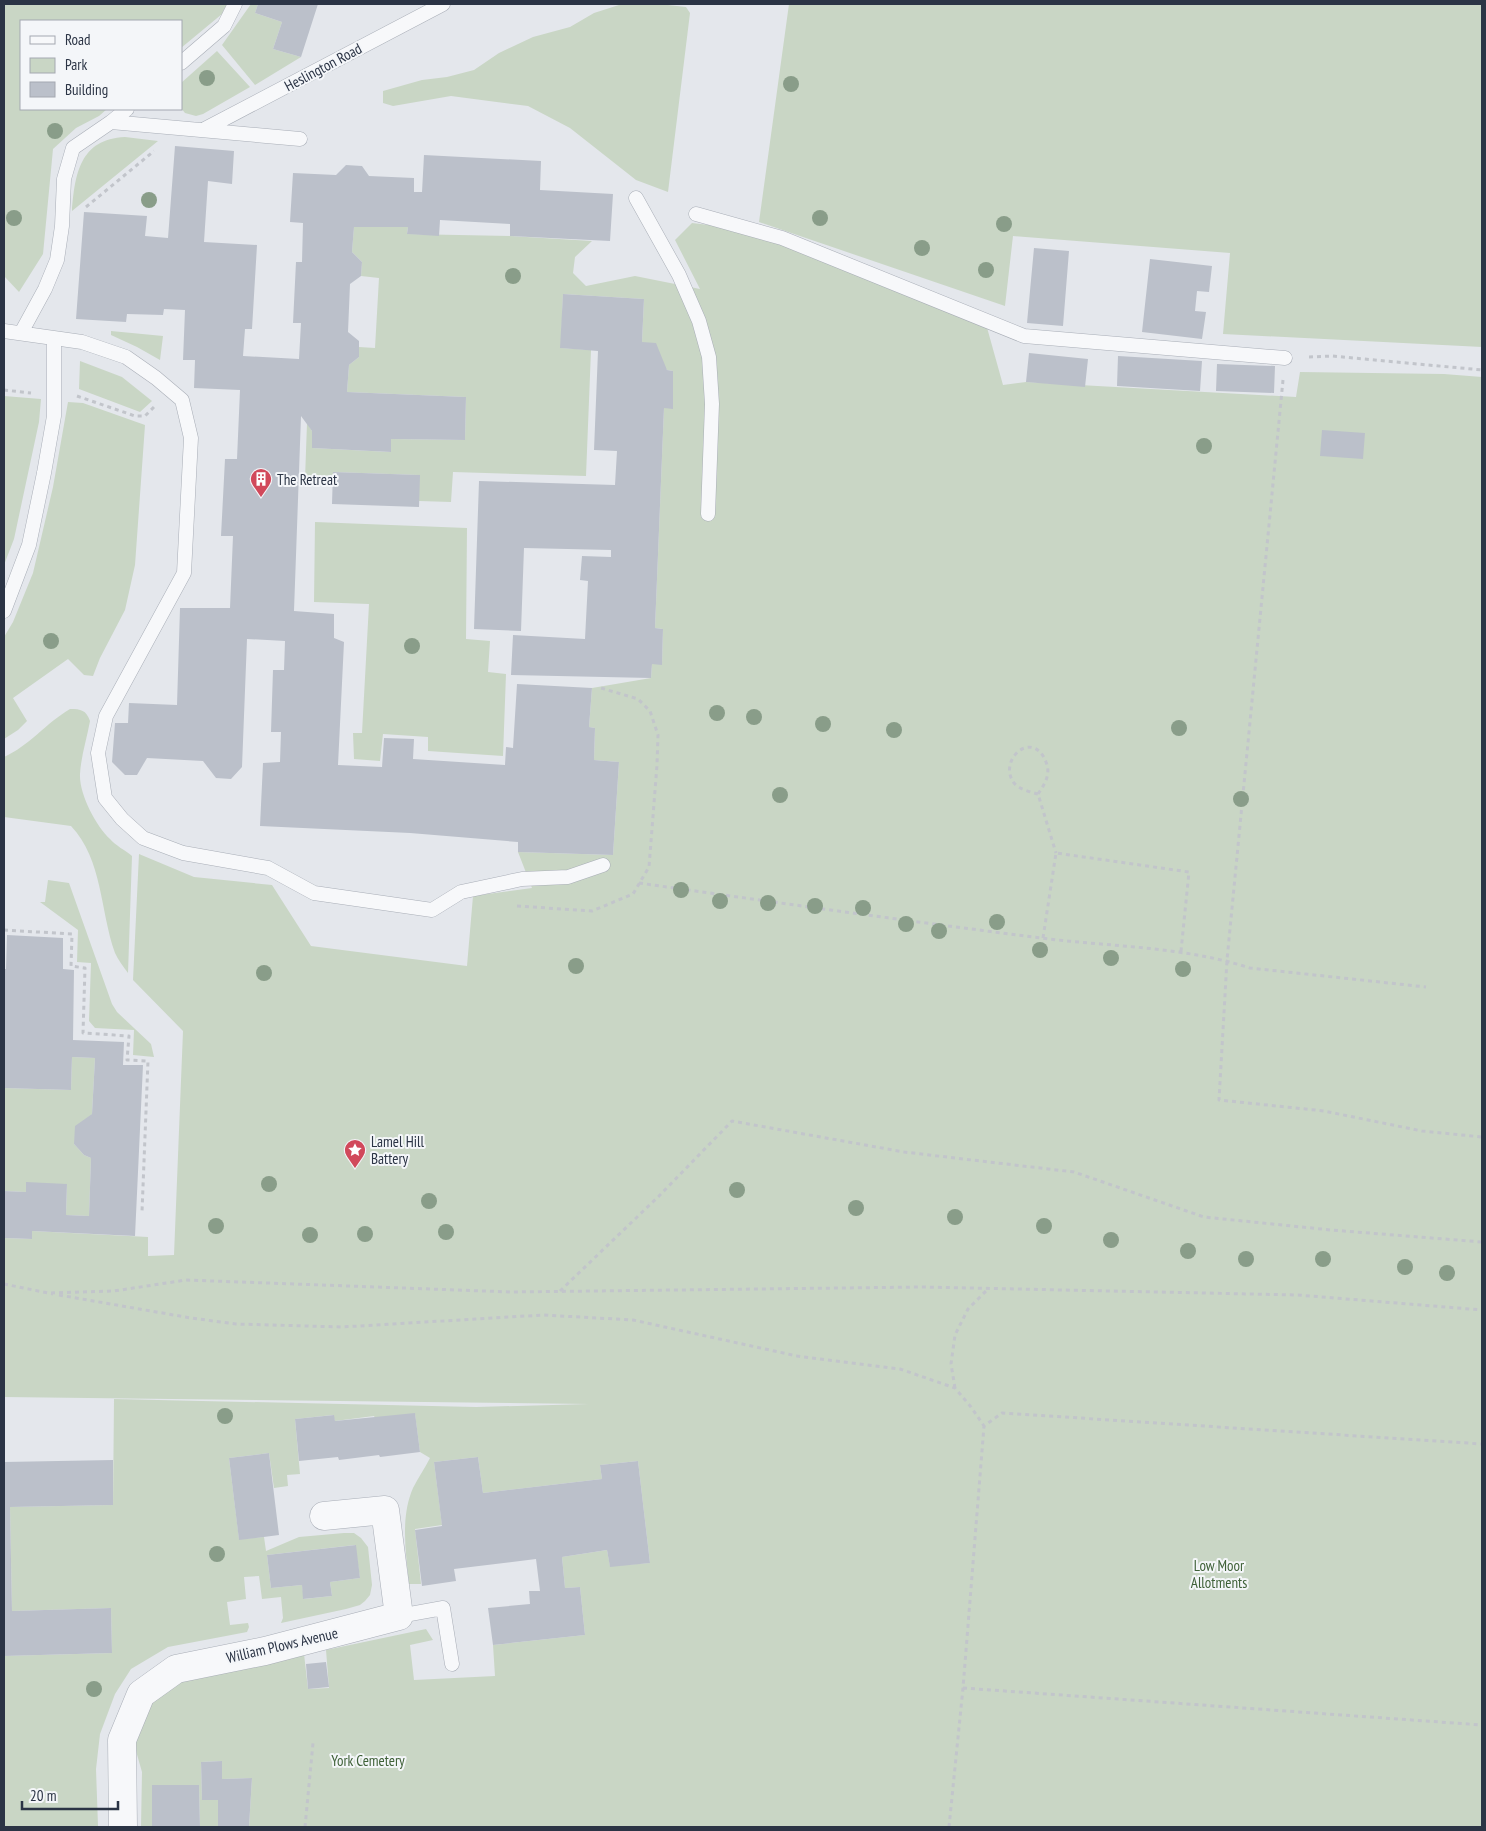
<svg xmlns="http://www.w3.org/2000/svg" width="1486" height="1831" font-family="'PT Sans Narrow',sans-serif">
<rect width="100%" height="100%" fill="#e4e7ec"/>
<!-- green -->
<path fill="#c9d6c5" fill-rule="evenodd" d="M4 4H227L222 14 181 48V21H21V109H107L99 116 76 128 53 149 43 254 19 292 4 276Z
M251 4H258L255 13 282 22 273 49 301 57 255 85 222 45Z
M659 4 686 7 690 13 668 192 636 180 570 128 528 106 451 96 393 106 383 103V91L422 80 447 77 474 70 499 53 533 37 570 27 594 13 619 5Z
M789 4H1482V347L1223 334 1230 253 1013 236 1005 306 759 222Z
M217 51 250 87 203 114 196 116 185 113 181 108V83Z
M125 137 158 141 72 211C75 174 80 139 125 137Z
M692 223 751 230 986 324 1003 385 1026 382 1296 397 1300 372 1444 374 1482 377V1827H249L252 1778 222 1779 221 1761 201 1762 202 1800H218V1827H200L199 1785H152V1827H141L142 1772 136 1751V1736L151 1698 181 1680 304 1654 308 1689 329 1688 326 1650 426 1629 433 1640 410 1645 414 1680 495 1676 493 1645 585 1635 580 1587 565 1588 562 1557 607 1550 610 1566 650 1563 638 1461 600 1465 602 1479 483 1493 478 1457 434 1462 442 1525 415 1529 421 1584H409C406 1553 400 1518 413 1488 418 1478 425 1468 430 1458L420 1452 415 1414 375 1418 374 1416 335 1421 333 1415 295 1419 300 1474 287 1475 288 1486 274 1488 269 1453 229 1458 239 1539 264 1537 266 1551 299 1537 344 1533H354L361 1538 368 1547 372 1585 370 1595 365 1601 360 1605 346 1609 281 1623 283 1618 281 1597 262 1599 259 1576 244 1577 246 1599 227 1602 230 1625 248 1623 249 1627 247 1632 168 1647 173 1644 131 1669 115 1694 100 1734 96 1769 98 1826 4 1827V1656L112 1653 111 1608 12 1611 10 1507 113 1505 114 1399 476 1407 589 1404 4 1397V1238L31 1239 32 1231 148 1237V1256L174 1255 183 1031 133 980 139 854 194 877 272 885 311 946 467 966 473 896 532 888 518 852 613 855 619 762 594 760 595 728 589 727 592 688 651 678 652 664H662L663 629 655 628 664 408H673V371L667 370 642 342 644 299 563 294 561 348 591 350 586 476 453 472 451 502 419 501V475L333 472V485H317L313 479H305L307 423 312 431V448L390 452 391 439 465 440 466 397 347 392 349 365 359 357V347L375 348 379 278 361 276 362 262 352 252 354 226 408 227 407 234 510 236 592 241 575 257 573 273 586 286 635 276 700 289 675 240ZM355 1545 360 1578 330 1582 332 1596 304 1599 302 1585 271 1588 267 1555Z
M111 331 163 336 160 360 137 347 111 335Z
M80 361 122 377 152 401 140 412 79 389Z
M4 396 41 399 39 422 14 539 4 565Z
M68 402 83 403 145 425 135 565 125 610 100 658 93 676 84 675 68 659 13 698 27 721 18 730 4 739V637L13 622 33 573 53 487Z
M315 522 467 528 466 639 490 641 488 672 506 674 503 756 428 751V737L383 734 380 761 354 759 353 733H362L369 604 314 602Z
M70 709C81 709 86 710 90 721 87 738 81 756 80 774 79 794 96 826 110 839 116 846 125 850 132 856L128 973C123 966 118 960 115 953 100 911 103 860 71 826L4 817V757C29 746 46 723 70 709Z
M48 880 69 883 112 1004 117 1012 151 1044 154 1057 133 1055 134 1030 95 1028 89 1021 91 963 77 962 78 930 40 902H45Z
M72 1057 95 1058 92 1114 74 1144 84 1155 91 1158 89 1216 66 1215 67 1184 26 1192 4 1191V1088L71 1090Z"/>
<!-- building -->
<path fill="#bbc0ca" d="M258 4H318L301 57 273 49 282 22 255 13Z
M175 146 234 151 232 184 208 181 204 242 257 245 252 329H245L243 356 299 359 301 323H293L296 262H302L303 223 290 222 293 173 336 175 346 165 362 166 369 176 414 178V192H422L424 155 541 161 540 190 613 194 610 241 510 236V224L440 220 439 236 407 234 408 227H354L352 252 362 262 361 276 350 284 348 332 359 341V357L349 365 347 392 466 397 465 440 391 439V452L312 448V431L301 416 294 611 334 614V638L344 642 338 765 382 767 384 738 414 739 413 759 505 765 506 747 513 748 517 684 592 688 589 727 595 728 594 760 619 762 613 855 518 852V842L410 833 260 826 263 763 280 762 281 732H271L273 670H284L285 641 247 639 242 767 231 779 216 778 203 761 147 758 137 775H125L112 762 115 723H128L129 703 177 705 180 608H230L233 536H221L225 459H237L240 390 194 388 195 360H183L185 310 164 309 163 315 127 314 126 322 76 319 84 212 147 216 145 236 168 238Z
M1034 248 1069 251 1063 326 1027 323Z
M1150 259 1212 266 1209 292 1197 291 1195 311 1206 312 1202 339 1142 332Z
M563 294 644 299 642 342 656 343 667 370 673 371V409L664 408 655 628 663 629 662 665 652 664 651 678 511 675 513 635 585 639 588 581 580 580 582 556 611 557V550L524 548 521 631 474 629 479 481 615 485 617 451 594 450 598 351 560 348Z
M1029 353 1088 359 1085 387 1026 382Z
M1118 356 1202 361 1200 391 1117 386Z
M1217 364 1275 366 1274 393 1216 391Z
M1322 430 1365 433 1363 459 1320 456Z
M333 472 420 475 419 507 332 504Z
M7 935 63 938V969L74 970 73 1040 124 1042 123 1065H143L135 1236 32 1231V1239L4 1238V1191L26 1192V1182L67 1184 66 1215 89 1216 91 1158 84 1155 74 1144 75 1126 92 1114 95 1058 72 1057 71 1090 4 1088V969H6Z
M415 1413 420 1452 380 1457 379 1455 339 1460 338 1457 299 1461 295 1419 334 1415 335 1421Z
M269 1453 279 1535 239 1540 229 1458Z
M478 1457 483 1493 602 1479 600 1465 638 1461 650 1563 610 1567 607 1550 562 1557 565 1588 580 1587 585 1635 493 1645 488 1608 530 1604 529 1591H540L536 1559 454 1569 456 1581 422 1586 415 1530 442 1526 434 1462Z
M113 1460V1505L10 1507 12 1611 111 1608 112 1653 4 1656V1462Z
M356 1545 360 1578 330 1582 332 1596 303 1599 302 1585 271 1588 267 1555Z
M326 1662 329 1687 308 1689 306 1664Z
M222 1761V1779L252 1778 249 1827H218V1800H202L201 1762Z
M152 1785H199L200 1827H152Z"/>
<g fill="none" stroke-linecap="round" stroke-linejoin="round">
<!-- service casing -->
<g stroke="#a9aeb7" stroke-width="15">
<path id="service" d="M181 63 224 26 235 4
M111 122 127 109
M203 130 443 4
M636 198 679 275 699 321 709 357 712 404 708 514
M696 214 782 238 1024 336 1285 358
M4 331 82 342 126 357 156 378 182 400 191 438 184 573 106 716 98 753 105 798 122 819 143 838 183 853 268 868 314 893 432 910 461 892 522 879 568 877 603 865
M21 333 45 289 57 260 62 226 64 179 73 148 111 122 300 139
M4 611 29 545 44 473 54 416V338
M399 1616 443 1608 452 1664"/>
</g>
<!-- minor casing -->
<g stroke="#a9aeb7" stroke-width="29">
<path id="minor" d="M123 1827 122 1740 141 1694 176 1669 265 1651 399 1616 385 1510 324 1516"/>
</g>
<!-- path -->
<path stroke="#c2c5cb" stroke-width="3" stroke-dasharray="4 4" stroke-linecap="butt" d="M86 207 154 151
M1309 357 1332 356 1482 370
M1283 380 1227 960 1219 1100 1324 1111 1422 1131 1482 1137
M4 390 31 393
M77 396 135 416H145L154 407
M1038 794C1045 784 1051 774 1046 762 1033 728 997 760 1014 783 1019 789 1030 792 1038 794L1056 853
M639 883C773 902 907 921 1041 938 1111 947 1182 946 1250 968L1426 987
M517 906 592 911 633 894 649 867 657 765 658 735 650 711 638 699 601 688
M4 930 72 934 71 966 85 968 83 1033 129 1036 127 1060 148 1061 142 1212
M1043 938 1056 853 1189 872 1181 951
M4 1284 53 1294
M560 1291 659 1196 732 1121 904 1152 1074 1172 1204 1217 1331 1230 1482 1242
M51 1293 114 1291 186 1280 511 1292 923 1287 1298 1295 1482 1310
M59 1295 191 1318 236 1324 342 1327 543 1315 633 1320 797 1356 900 1369 955 1388 971 1407 984 1426
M955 1388 951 1364 955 1335 968 1309 988 1289
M963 1688 1482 1725
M305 1827 313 1743
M949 1827 963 1688 984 1426 1002 1413 1482 1444"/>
<!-- service -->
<use href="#service" stroke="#f7f8fa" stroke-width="14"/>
<!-- minor -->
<use href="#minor" stroke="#f7f8fa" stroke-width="28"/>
</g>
<!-- trees -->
<g fill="#899d89">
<circle cx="207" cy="78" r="8"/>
<circle cx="791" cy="84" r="8"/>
<circle cx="55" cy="131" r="8"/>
<circle cx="149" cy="200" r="8"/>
<circle cx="14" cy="218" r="8"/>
<circle cx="820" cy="218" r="8"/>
<circle cx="1004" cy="224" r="8"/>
<circle cx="922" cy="248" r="8"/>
<circle cx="986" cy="270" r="8"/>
<circle cx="513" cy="276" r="8"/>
<circle cx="1204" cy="446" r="8"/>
<circle cx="51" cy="641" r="8"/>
<circle cx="412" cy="646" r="8"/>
<circle cx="717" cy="713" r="8"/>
<circle cx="754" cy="717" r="8"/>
<circle cx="823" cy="724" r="8"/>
<circle cx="1179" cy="728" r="8"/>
<circle cx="894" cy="730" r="8"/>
<circle cx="780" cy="795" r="8"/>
<circle cx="1241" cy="799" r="8"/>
<circle cx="681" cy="890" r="8"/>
<circle cx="720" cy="901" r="8"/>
<circle cx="768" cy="903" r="8"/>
<circle cx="815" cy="906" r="8"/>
<circle cx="863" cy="908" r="8"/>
<circle cx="997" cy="922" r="8"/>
<circle cx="906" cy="924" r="8"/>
<circle cx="939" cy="931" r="8"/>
<circle cx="1040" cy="950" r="8"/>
<circle cx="1111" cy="958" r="8"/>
<circle cx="576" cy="966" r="8"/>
<circle cx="1183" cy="969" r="8"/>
<circle cx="264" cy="973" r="8"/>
<circle cx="269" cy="1184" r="8"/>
<circle cx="737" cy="1190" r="8"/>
<circle cx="429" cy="1201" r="8"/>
<circle cx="856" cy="1208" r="8"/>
<circle cx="955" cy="1217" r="8"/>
<circle cx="216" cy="1226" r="8"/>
<circle cx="1044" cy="1226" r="8"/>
<circle cx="446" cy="1232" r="8"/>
<circle cx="365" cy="1234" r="8"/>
<circle cx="310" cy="1235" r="8"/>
<circle cx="1111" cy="1240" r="8"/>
<circle cx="1188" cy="1251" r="8"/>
<circle cx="1246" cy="1259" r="8"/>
<circle cx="1323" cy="1259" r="8"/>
<circle cx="1405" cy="1267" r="8"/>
<circle cx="1447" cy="1273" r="8"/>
<circle cx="225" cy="1416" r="8"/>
<circle cx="217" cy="1554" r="8"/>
<circle cx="94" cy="1689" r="8"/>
</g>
<!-- icons -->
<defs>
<g id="building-pin" transform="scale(1.125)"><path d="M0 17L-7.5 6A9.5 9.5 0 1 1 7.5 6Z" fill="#d1495b" stroke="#f4f6f9"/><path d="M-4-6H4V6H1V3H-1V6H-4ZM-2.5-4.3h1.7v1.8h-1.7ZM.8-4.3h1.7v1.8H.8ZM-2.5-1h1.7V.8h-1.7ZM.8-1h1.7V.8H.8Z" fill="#fff"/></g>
<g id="sight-pin" transform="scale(1.125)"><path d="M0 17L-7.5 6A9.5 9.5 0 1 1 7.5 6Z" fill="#d1495b" stroke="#f4f6f9"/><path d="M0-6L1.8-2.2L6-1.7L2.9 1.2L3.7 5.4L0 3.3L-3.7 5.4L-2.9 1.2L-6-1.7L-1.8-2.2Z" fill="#fff"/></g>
</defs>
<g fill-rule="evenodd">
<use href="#building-pin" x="261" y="479"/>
<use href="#sight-pin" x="355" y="1150"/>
</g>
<g text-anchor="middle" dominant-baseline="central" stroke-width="4" stroke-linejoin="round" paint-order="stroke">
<!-- street labels -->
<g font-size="15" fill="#2b3445" stroke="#f4f6f9">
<text transform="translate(323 67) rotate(-28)">Heslington Road</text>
<text transform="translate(282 1645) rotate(-13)">William Plows Avenue</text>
</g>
<!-- poi labels -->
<g font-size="15" fill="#2b3445" stroke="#f4f6f9" text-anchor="start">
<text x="277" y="479">The Retreat</text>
<text x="371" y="1141">Lamel Hill<tspan x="371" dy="17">Battery</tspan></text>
</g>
<!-- park labels -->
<g font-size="15" fill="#3f6138" stroke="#f4f6f9">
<text x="1219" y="1565">Low Moor<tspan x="1219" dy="17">Allotments</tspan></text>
<text x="368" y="1760">York Cemetery</text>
</g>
</g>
<!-- border -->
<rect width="1486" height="1831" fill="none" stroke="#2b3445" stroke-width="10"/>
<!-- legend -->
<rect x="20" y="20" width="162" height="90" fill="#f4f6f9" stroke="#a4a8b1"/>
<rect x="30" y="36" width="25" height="8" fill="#f7f8fa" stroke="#a4a8b1"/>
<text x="65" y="45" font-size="15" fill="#2b3445">Road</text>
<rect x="30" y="58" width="25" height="15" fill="#c9d6c5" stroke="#a4a8b1"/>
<text x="65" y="70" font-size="15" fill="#2b3445">Park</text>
<rect x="30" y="82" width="25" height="15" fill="#bbc0ca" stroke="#a4a8b1"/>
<text x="65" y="95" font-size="15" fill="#2b3445">Building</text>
<!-- scale -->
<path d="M22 1801v8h96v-8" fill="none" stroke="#2b3445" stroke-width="2.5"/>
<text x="30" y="1801" font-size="15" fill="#2b3445" stroke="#f4f6f9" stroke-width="4" paint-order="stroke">20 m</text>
</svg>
